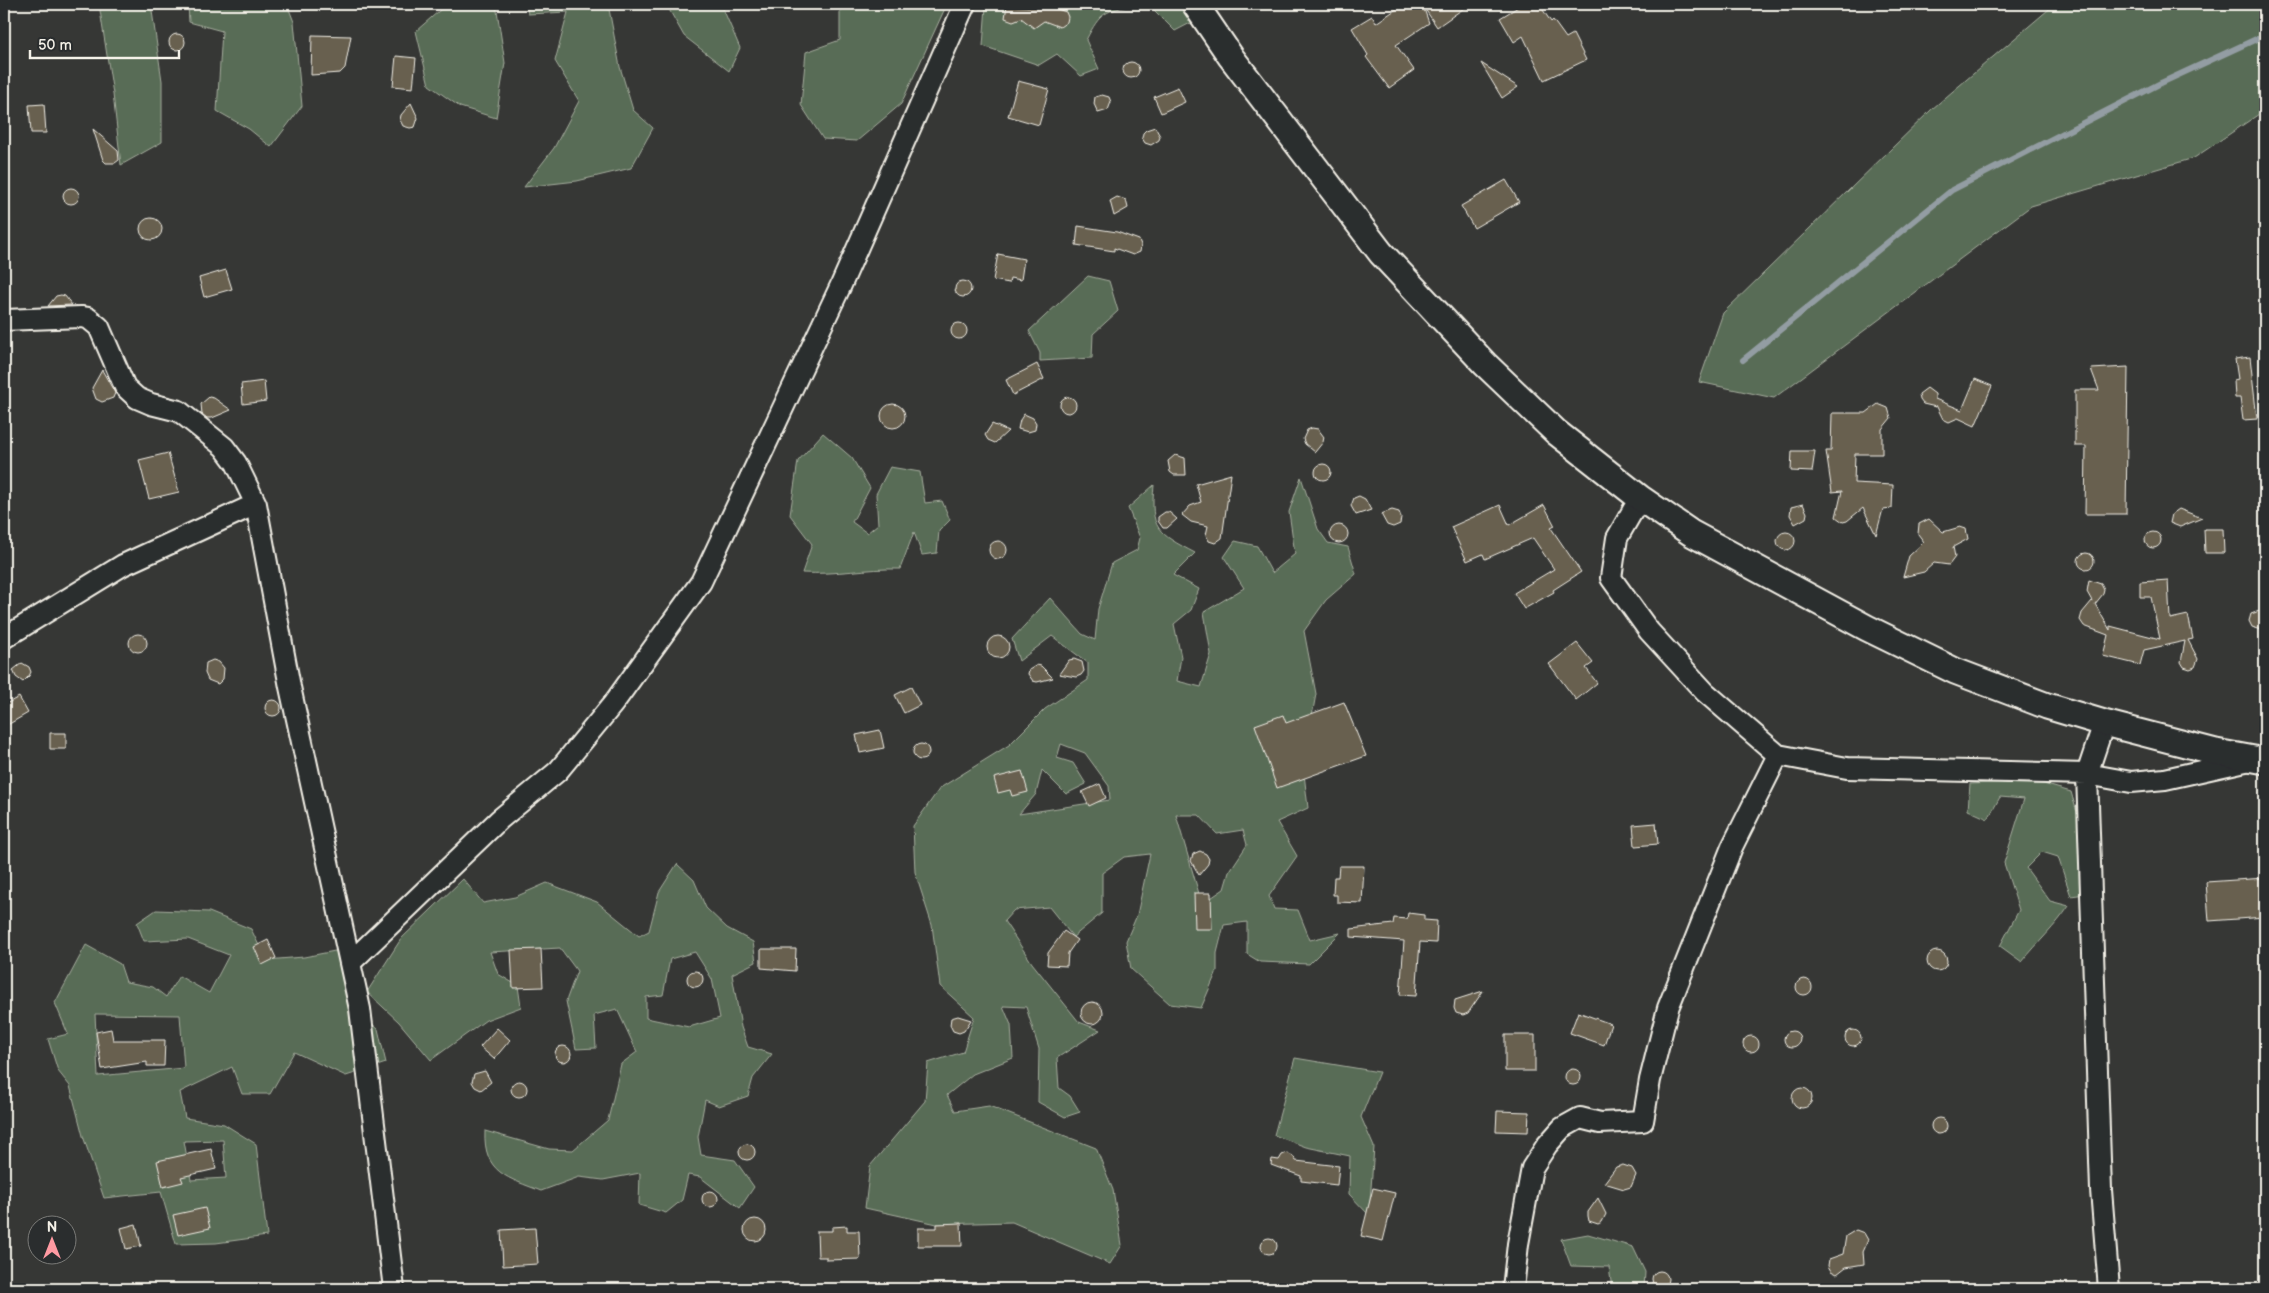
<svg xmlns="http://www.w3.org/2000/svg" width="2269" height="1293" font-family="'Balsamiq Sans',sans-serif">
<rect width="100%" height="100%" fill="#363735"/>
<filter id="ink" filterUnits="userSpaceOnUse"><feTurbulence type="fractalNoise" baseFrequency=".02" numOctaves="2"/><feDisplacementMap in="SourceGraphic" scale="10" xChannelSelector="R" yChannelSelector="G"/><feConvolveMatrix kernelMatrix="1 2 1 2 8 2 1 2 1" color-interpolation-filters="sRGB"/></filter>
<g filter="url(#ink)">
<!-- green -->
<path fill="#596c56" stroke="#a6ae9f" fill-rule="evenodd" d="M99 4H151L162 81V142L121 165 113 94Z
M188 4H287L294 22 302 106 271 147 249 129 217 111 222 31 189 22Z
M447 4H496L505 63 496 118 460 107 429 85 416 31Z
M526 4H608L620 67 633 110 653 128 631 168 577 181 524 187 554 148 579 101 555 61 568 12 528 14Z
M666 4H721L740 48 729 71 684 36Z
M840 4H947L901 104 857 141 823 139 801 105 806 52 840 40Z
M993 4H1136C1104 12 1101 11 1086 40L1099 69 1081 76 1057 54 1039 65 983 46 986 6Z
M1148 4H1190L1202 17 1175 31Z
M2055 4H2265V110L2194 158 2031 206 1774 398 1699 382 1723 313 1932 109Z
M1088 276 1109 281 1118 311 1093 334 1092 358 1040 361V353L1029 331Z
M823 433 852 458 870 488 852 522 867 533 878 524 876 494 890 467 920 472 925 503 942 501 950 520 939 531 937 553 922 555 914 532 900 569C867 568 836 575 802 573L812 544 790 515 798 461Z
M1301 477 1318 529 1328 543 1348 547 1356 574 1326 600 1304 631 1316 694 1303 765 1308 808 1277 822 1297 856 1269 896 1274 909 1298 910 1310 940 1340 933 1309 964 1260 962 1247 954V922L1224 925 1217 953V971L1201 1008 1170 1004 1131 969 1126 941 1137 915 1150 854 1124 857 1102 873V913L1073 937 1049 907 1014 910 1004 921 1032 963 1079 1022 1100 1030 1057 1058 1059 1088 1070 1096 1080 1112 1065 1117 1038 1102 1039 1049 1026 1007 1003 1006 1011 1025 1013 1058 973 1074 947 1095 955 1111 989 1106 1096 1148 1113 1190 1122 1245 1110 1264 1012 1222 937 1224 865 1208 870 1166 925 1101 928 1063 963 1052 974 1017 940 986 932 925 915 872 913 826 940 788 1009 745 1045 709 1088 680V663L1052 636 1019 661 1012 639 1050 598 1082 634 1095 640 1098 609 1112 563 1137 550 1140 538 1128 508 1154 485C1150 529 1157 533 1195 553L1173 575 1199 589 1191 610 1174 624 1181 657 1177 681 1201 687 1211 654 1204 612 1244 588 1224 557 1235 541 1257 546 1272 573 1295 554 1289 512ZM1061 744 1085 753 1109 786 1110 800 1019 814 1036 794 1042 770 1066 794 1086 784 1073 763 1057 758ZM1176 815H1199L1217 834 1243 830 1247 845 1229 872 1224 889 1202 904Z
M2033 781 2071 792 2081 826 2085 894 2071 896 2058 857 2042 852 2026 868 2050 901 2069 906C2055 927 2038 942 2022 962L2000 946 2019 910 2004 863 2024 799 2000 797 1988 819 1968 810 1970 784Z
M677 864 694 880 706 908 727 928 753 942 756 962 732 974 741 1027 748 1047 772 1054 753 1078 748 1096 719 1106 705 1100 698 1137 701 1155 735 1160 754 1187 740 1208 700 1177 688 1175 682 1200 666 1213 639 1205 640 1173 603 1180 579 1177 541 1191C508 1178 483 1173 485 1131L549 1149 573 1150 608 1120 621 1064 637 1052 617 1009 594 1015 596 1048 576 1049 566 1001 577 971 560 948 490 952 498 974 518 986 521 1007 486 1020 431 1060 399 1022 367 992 401 939 463 879 483 903 515 897 547 883 597 902 639 936 649 931 659 892ZM695 952 712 979 720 1018 689 1027 646 1018V997L663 995 670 959Z
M156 910 209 912 251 929 266 960 304 957 345 949 352 1007 378 1029 386 1063 346 1076 294 1052 270 1094H242L232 1067 180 1092 185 1118 224 1124 256 1144 267 1236 216 1243 176 1244 161 1192 104 1198 83 1136 70 1086 58 1071 48 1039 68 1034 55 1003 86 945 120 964 126 982 153 987 166 997 179 976 209 993 229 955 188 939 144 941 137 923ZM95 1014 180 1015 184 1068 98 1076ZM223 1140 226 1178 191 1180 184 1141Z
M1295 1058 1379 1072 1361 1117 1374 1147 1369 1215 1349 1194 1350 1156 1306 1147 1274 1135Z
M1588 1234 1633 1247 1645 1272 1644 1289H1612L1609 1267 1571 1266 1561 1239Z"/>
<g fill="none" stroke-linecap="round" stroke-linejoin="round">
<!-- stream -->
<path stroke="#939da3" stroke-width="6" d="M1743 360 1952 190 2161 83 2265 35"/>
</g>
<!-- building -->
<path fill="#686050" stroke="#f4f1e8" d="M1404 4H1470L1437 27 1423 6 1429 23 1396 45 1414 70 1389 88 1366 57 1368 55 1352 28 1372 16 1376 23Z
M1523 4H1539L1551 22 1553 20 1566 38 1573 34 1586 60 1544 80 1523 36 1514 42 1500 18Z
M1007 5 1057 9 1066 12 1068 17 1067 22 1060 27 1044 21 1034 28 1021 18 1013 21 1005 18Z
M169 42a8 8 0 1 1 16 0a8 8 0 1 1-16 0Z
M312 35 351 36 345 68 340 73 311 75Z
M396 56 416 58 413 88 393 86Z
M1123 70a8 8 0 1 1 16 0a8 8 0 1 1-16 0Z
M1481 63 1518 87 1502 98Z
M1018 81 1049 89 1039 125 1008 116Z
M1178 87 1185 102 1161 113 1154 97Z
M1102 95 1109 97 1111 102 1108 110 1098 113 1094 104 1095 97Z
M411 103 418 118 415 127 410 128 403 126 400 120 401 115Z
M44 104 46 133H31L29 105Z
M1155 127 1160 136 1159 140 1151 145 1145 143 1142 138 1143 133 1146 130Z
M93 129 118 151 119 160 115 163H106L103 160Z
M1506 180 1519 202 1474 228 1461 206Z
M63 196a8 8 0 1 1 16 0a8 8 0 1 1-16 0Z
M1117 197 1126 200 1128 208 1114 216 1110 201Z
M140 229a11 11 0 1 1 22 0a11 11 0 1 1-22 0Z
M1078 226 1117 232 1139 240 1141 245 1140 252 1133 255 1114 248V251L1076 245Z
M998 254 1024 259 1021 280 1010 278 1009 283 993 280Z
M226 270 232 289 204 297 199 278Z
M955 289a8 8 0 1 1 16 0a8 8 0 1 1-16 0Z
M61 295 65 296 72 305 48 306 56 296Z
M951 331a8 8 0 1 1 16 0a8 8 0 1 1-16 0Z
M2250 357 2257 419 2243 420 2240 398H2235L2234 380 2238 379 2235 359Z
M1037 364 1044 379 1013 395 1006 380Z
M2128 367 2126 514H2085L2086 446H2075V390H2099L2091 369Z
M102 370 115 393 113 398 102 402 96 399 92 388Z
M1975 379 1992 386 1975 426 1958 418 1949 422 1943 419 1936 405V407L1923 404 1920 400 1919 394 1927 388 1935 394V399L1962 410Z
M264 381 266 401 243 404 241 384Z
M1060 405a8 8 0 1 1 16 0a8 8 0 1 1-16 0Z
M209 397 214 398 231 410 212 418H207L202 414 201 404Z
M1878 404 1888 408 1891 418 1882 429V454H1855L1854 483 1893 485 1892 508 1883 509 1876 535 1863 508 1847 521 1843 522 1836 517 1842 491 1832 492 1826 451H1831L1832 413H1866Z
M881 416a12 12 0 1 1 24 0a12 12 0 1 1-24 0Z
M1024 414 1033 418 1036 423 1035 430 1028 432 1018 429 1020 420Z
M992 424 1008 431 995 443 988 440 985 435Z
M1312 428 1318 429 1324 437 1323 442 1315 452 1305 444 1303 439 1307 430Z
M1792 451H1815L1812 472 1791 471Z
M168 453 179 492 149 499 139 460Z
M1175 455 1185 458 1186 475H1174L1170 472 1168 461Z
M1315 472a8 8 0 1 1 16 0a8 8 0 1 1-16 0Z
M1231 474 1222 538 1215 543 1209 541 1206 535 1208 526 1191 522 1182 515 1190 506 1201 502 1196 484Z
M1359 496 1365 499 1371 510 1356 515 1351 506 1354 498Z
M1803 504 1807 513 1806 518 1795 524 1790 515 1791 507Z
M1500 505 1509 525 1544 505 1555 526 1551 528 1581 572 1553 590 1554 592 1524 609 1514 593 1554 569 1533 538 1485 559 1483 554 1467 561 1451 527Z
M2179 509 2202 518 2180 527 2170 523 2172 514Z
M1392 510 1399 512 1401 517 1400 524 1393 527 1387 525 1381 514Z
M1165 512H1169L1177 519 1167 528H1163L1158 521V517Z
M1929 519 1943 532 1960 527 1966 529 1968 539 1953 547 1955 557 1949 565 1934 563 1924 572 1903 577 1909 556 1924 542 1918 534 1919 524Z
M1330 534a9 9 0 1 1 18 0a9 9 0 1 1-18 0Z
M2204 529H2223L2224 553H2205Z
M2145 540a8 8 0 1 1 16 0a8 8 0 1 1-16 0Z
M1777 541a9 9 0 1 1 18 0a9 9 0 1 1-18 0Z
M989 550a9 9 0 1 1 18 0a9 9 0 1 1-18 0Z
M2078 561a8 8 0 1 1 16 0a8 8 0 1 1-16 0Z
M2089 580 2101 584 2104 590 2103 594 2095 604 2110 630V626L2160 639 2151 597H2140V582L2168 580 2170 619 2188 615 2193 639 2188 640 2198 659 2195 667 2190 669 2184 667 2181 662 2185 641 2144 650 2140 665 2103 656 2108 635 2084 626 2080 620 2082 613 2092 601 2087 592Z
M2265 609V631L2252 627 2249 621 2251 614Z
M129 643a9 9 0 1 1 18 0a9 9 0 1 1-18 0Z
M987 647a11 11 0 1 1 22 0a11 11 0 1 1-22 0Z
M1577 643 1593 663 1586 668 1597 683 1576 700 1549 664Z
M1074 659 1082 662 1084 671 1081 675 1076 677 1059 674 1069 660Z
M213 660 219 662 224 668 223 679 218 684 208 680 205 673 206 663Z
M22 663 29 667 31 672 29 676 23 682 16 677 13 670Z
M1037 665 1041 666 1053 678 1037 682 1033 681 1028 674 1029 670Z
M911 687 920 705 904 713 895 695Z
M19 697 28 713 4 727V705Z
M265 708a8 8 0 1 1 16 0a8 8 0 1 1-16 0Z
M1344 702 1366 756 1277 788 1255 725 1283 715 1286 723Z
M880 730 884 748 860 753 856 735Z
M50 733H66V749H50Z
M913 752a8 8 0 1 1 16 0a8 8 0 1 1-16 0Z
M1022 771 1028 792 1012 796 1010 790 998 793 994 778Z
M1100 784 1106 798 1089 806 1082 792Z
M1656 823 1658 844 1635 846 1633 825Z
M1200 851 1206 854 1209 859 1208 864 1199 875 1191 861 1193 854Z
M1339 866H1364L1362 903 1337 902V895H1333L1334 877H1338Z
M2265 878V917L2209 921 2206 882Z
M1194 893H1211L1212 929H1195Z
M1408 913 1424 915V920L1437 921 1436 943 1420 942 1416 996 1400 995 1404 941 1351 937V929L1393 924 1394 918 1407 919Z
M1064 931 1077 940 1068 953 1067 966 1047 965 1048 953Z
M268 940 276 958 262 965 254 947Z
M541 949 543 987 513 988 511 950Z
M761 949H796L795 971 761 968Z
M1927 961a10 10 0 1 1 20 0a10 10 0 1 1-20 0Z
M687 979a8 8 0 1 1 16 0a8 8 0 1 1-16 0Z
M1796 987a8 8 0 1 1 16 0a8 8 0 1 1-16 0Z
M1483 991 1468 1013 1463 1015 1456 1013 1454 1008 1455 1000Z
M1081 1013a11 11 0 1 1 22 0a11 11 0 1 1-22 0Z
M1578 1012 1611 1024 1604 1045 1570 1033Z
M958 1016 971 1020 964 1031 959 1033 953 1031 950 1025 951 1018Z
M497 1028 510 1040 494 1059 480 1047Z
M111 1029 113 1040H165L164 1066H147V1062L102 1069 96 1032Z
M1845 1038a8 8 0 1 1 16 0a8 8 0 1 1-16 0Z
M1784 1039a8 8 0 1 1 16 0a8 8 0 1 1-16 0Z
M1505 1035H1535V1071H1505Z
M1743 1044a8 8 0 1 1 16 0a8 8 0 1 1-16 0Z
M555 1054a8 8 0 1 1 16 0a8 8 0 1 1-16 0Z
M1565 1077a8 8 0 1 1 16 0a8 8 0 1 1-16 0Z
M485 1071 491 1082 481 1090 475 1087 472 1082 474 1074Z
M511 1089a8 8 0 1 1 16 0a8 8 0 1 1-16 0Z
M1792 1098a10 10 0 1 1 20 0a10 10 0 1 1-20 0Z
M1497 1111 1529 1112 1528 1132 1496 1131Z
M1931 1126a8 8 0 1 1 16 0a8 8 0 1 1-16 0Z
M739 1152a8 8 0 1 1 16 0a8 8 0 1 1-16 0Z
M211 1149 216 1169 181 1177 183 1182 163 1187 157 1161Z
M1287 1153 1293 1156 1296 1161 1339 1166 1337 1185 1301 1181V1176L1271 1165 1272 1159 1279 1160 1282 1155Z
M1623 1165 1632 1168 1636 1175 1631 1187 1624 1189 1604 1183 1616 1167Z
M1373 1188 1395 1193 1383 1241 1361 1236Z
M702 1199a8 8 0 1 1 16 0a8 8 0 1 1-16 0Z
M1598 1198 1606 1214 1602 1222 1598 1224 1589 1221 1588 1216V1212Z
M205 1208 210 1228 178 1235 173 1215Z
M744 1230a11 11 0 1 1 22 0a11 11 0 1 1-22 0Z
M961 1223 962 1246H918V1228H937V1224Z
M136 1224 141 1246 126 1249 121 1228Z
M847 1226V1231H859L860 1259 826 1260V1257H818L817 1231H832V1227Z
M535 1228 538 1264 503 1266 501 1230Z
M1856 1230 1864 1233 1868 1240 1863 1251 1864 1264 1846 1267 1837 1274 1831 1271 1828 1266 1829 1259 1843 1254 1846 1236Z
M1261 1246a8 8 0 1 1 16 0a8 8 0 1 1-16 0Z
M1652 1279a8 8 0 1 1 16 0a8 8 0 1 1-16 0Z"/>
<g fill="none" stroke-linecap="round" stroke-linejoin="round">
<!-- minor casing -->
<g stroke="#f4f1e8" stroke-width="24">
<path id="minor" d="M4 320 81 317 88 318 99 327 125 387 137 398 151 404 179 411 224 447 236 463 256 504 290 687 360 1009 394 1289
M1640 498 1617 538 1611 578 1649 631 1705 692 1778 755 1847 768 2087 774 2131 782 2165 779 2250 760
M4 638 123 565 256 504
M2104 723 2087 774 2101 1190 2109 1289
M351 962 500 819 558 771 613 704 701 582 841 285 965 4
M1513 1289 1518 1244 1532 1168 1547 1145 1562 1128 1580 1118 1600 1123 1643 1121 1650 1080 1668 1008 1732 847 1778 755"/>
</g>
<!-- tertiary casing -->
<g stroke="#f4f1e8" stroke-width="29">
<path id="tertiary" d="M1195 4 1231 57 1381 253 1485 364 1556 432 1640 498 1691 533 1867 628 1955 671 2047 706 2104 723 2216 752 2265 761"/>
</g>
<!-- minor -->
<use href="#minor" stroke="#2a2d2e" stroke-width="20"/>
<!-- tertiary -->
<use href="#tertiary" stroke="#2a2d2e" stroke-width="25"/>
</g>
</g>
<!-- margin -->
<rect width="2269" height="1293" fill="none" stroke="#2a2d2e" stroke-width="20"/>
<rect x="10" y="10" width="2249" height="1273" fill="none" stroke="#f4f1e8" stroke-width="2" filter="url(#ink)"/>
<!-- north arrow -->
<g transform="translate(52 1240)"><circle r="24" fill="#2a2d2e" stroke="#7b7b78"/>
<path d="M0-4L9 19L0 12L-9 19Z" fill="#ff9aa2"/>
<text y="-8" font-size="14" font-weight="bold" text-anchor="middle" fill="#f4f1e8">N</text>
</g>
<!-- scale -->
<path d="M30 50v8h149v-8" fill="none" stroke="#f4f1e8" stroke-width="2.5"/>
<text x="38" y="50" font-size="15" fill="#f4f1e8" stroke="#2a2d2e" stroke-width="4" paint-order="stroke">50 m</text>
</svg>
